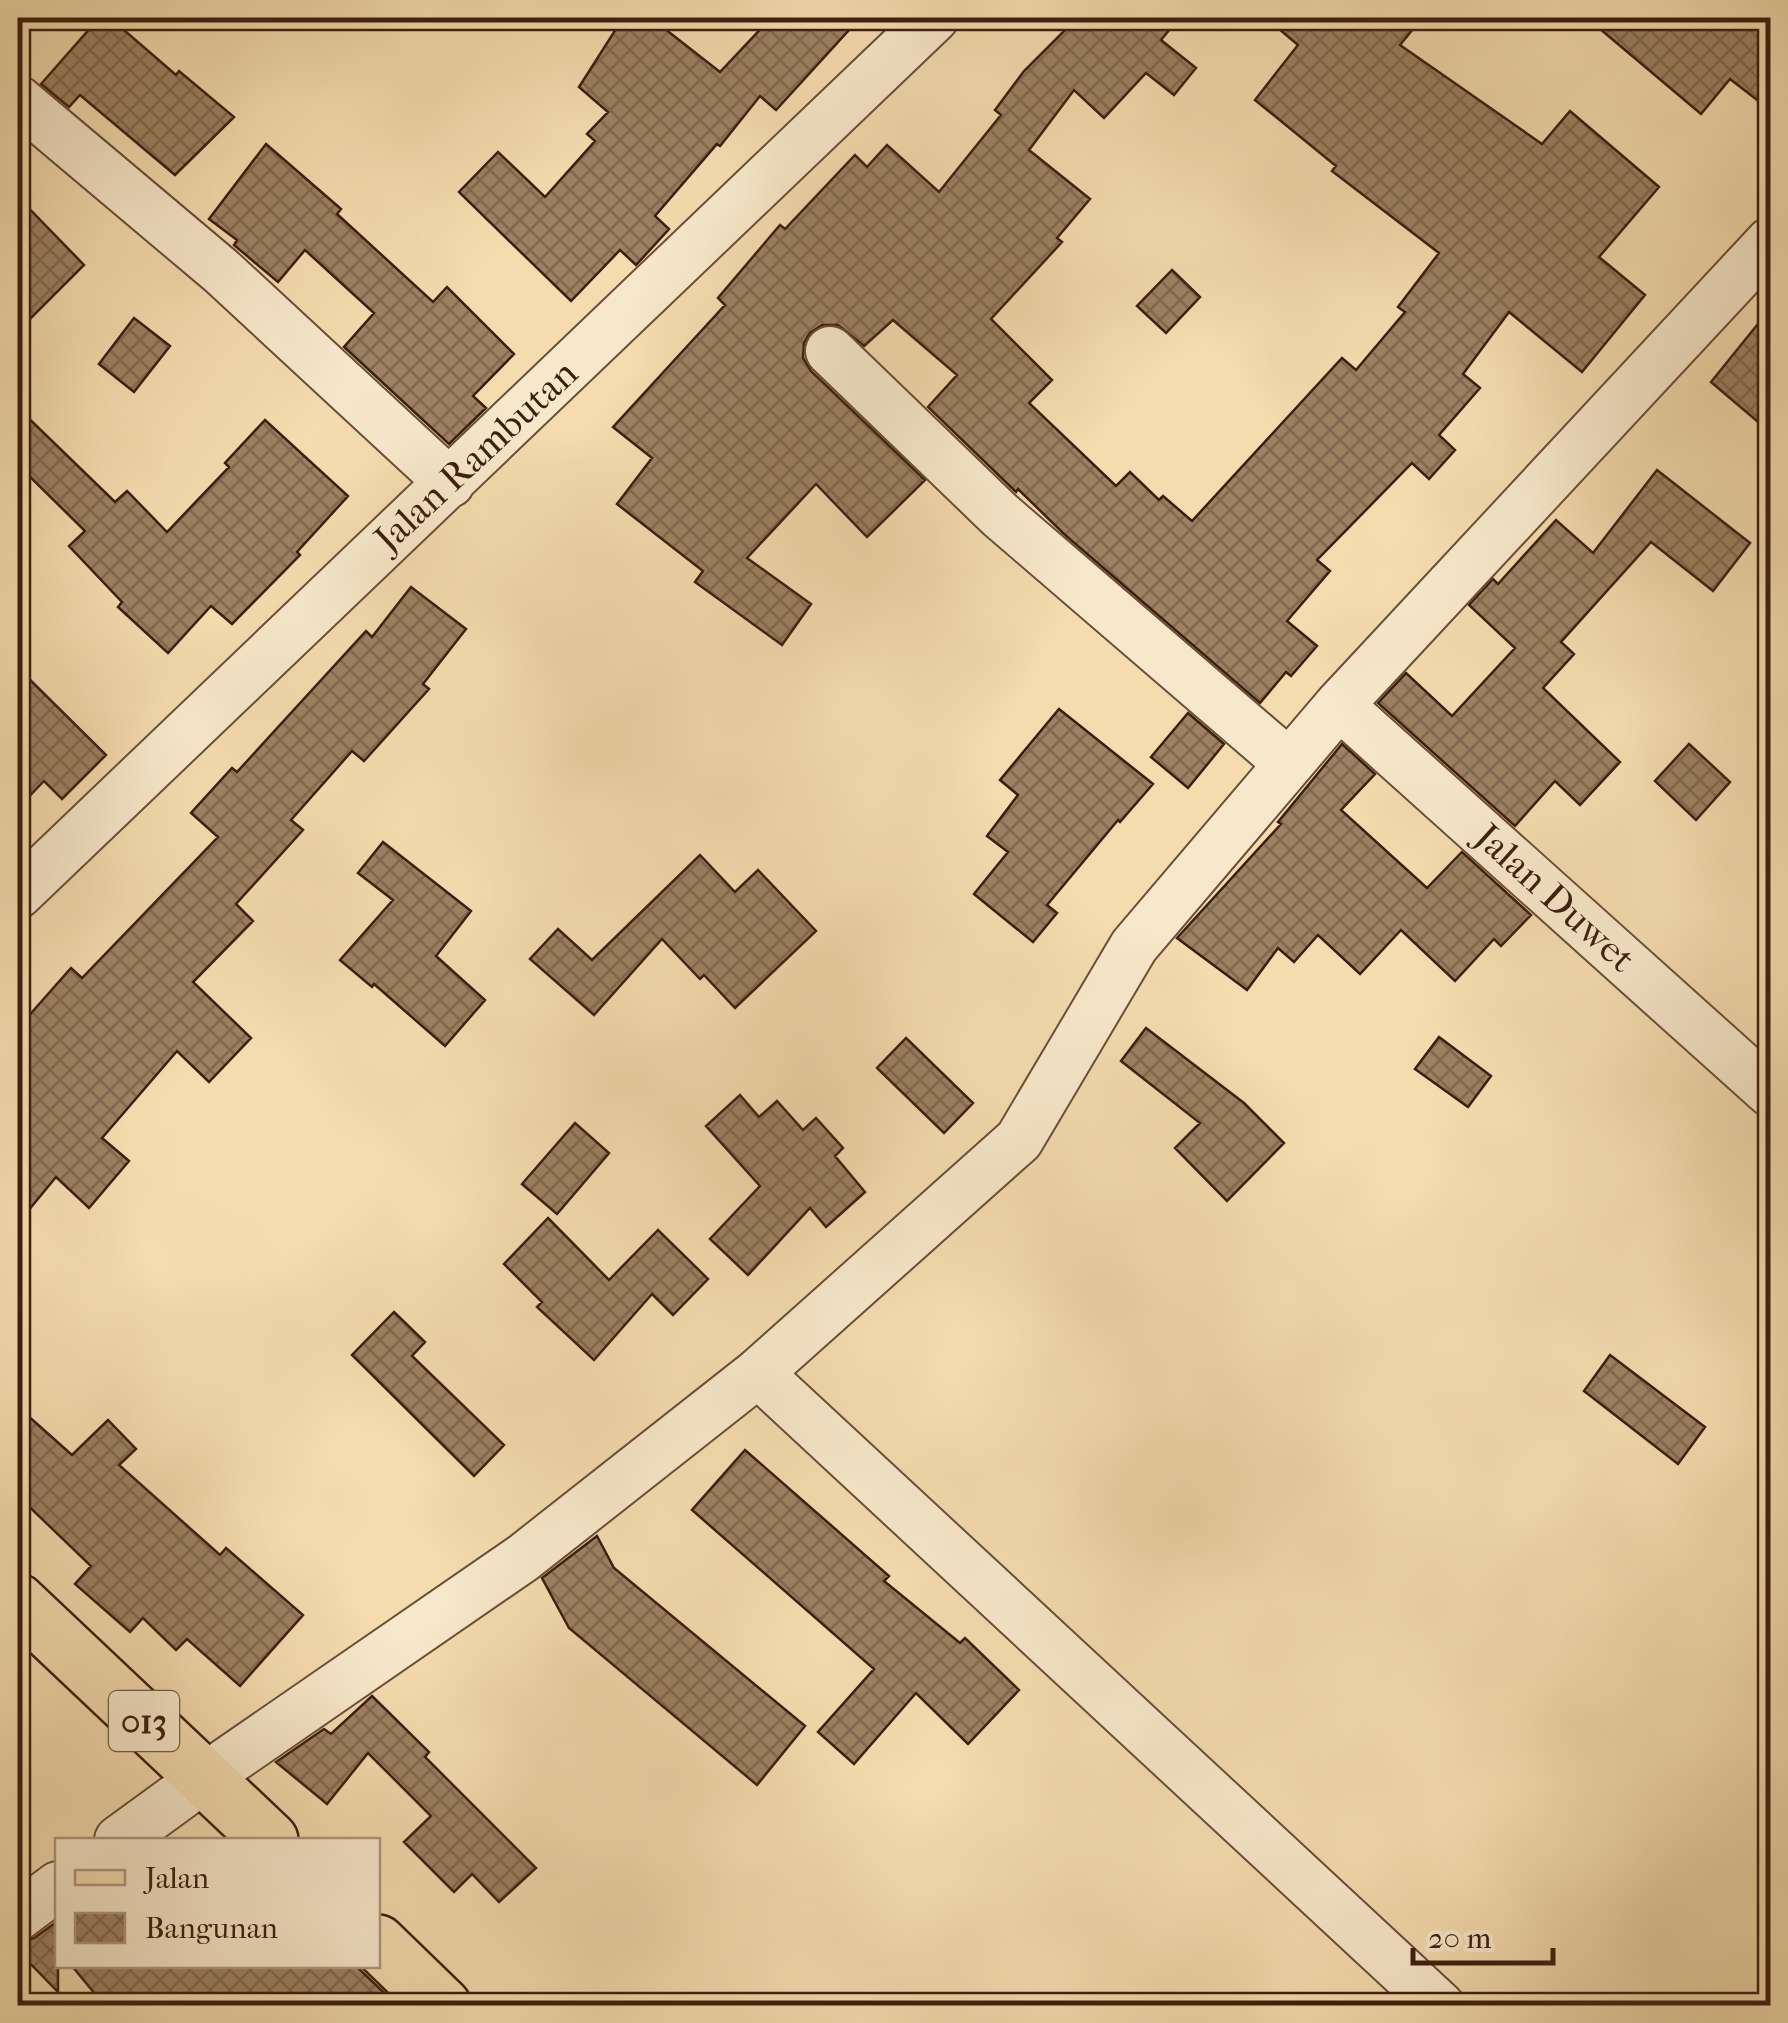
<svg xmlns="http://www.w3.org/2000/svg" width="1788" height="2023" font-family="'IM FELL French Canon',serif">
<defs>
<pattern id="building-cross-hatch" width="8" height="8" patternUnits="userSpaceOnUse" patternTransform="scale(2.5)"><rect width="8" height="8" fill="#9c8162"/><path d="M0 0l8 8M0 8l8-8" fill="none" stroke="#80694f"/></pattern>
</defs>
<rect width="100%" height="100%" fill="#f4dcaf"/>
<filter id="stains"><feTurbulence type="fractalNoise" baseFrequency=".002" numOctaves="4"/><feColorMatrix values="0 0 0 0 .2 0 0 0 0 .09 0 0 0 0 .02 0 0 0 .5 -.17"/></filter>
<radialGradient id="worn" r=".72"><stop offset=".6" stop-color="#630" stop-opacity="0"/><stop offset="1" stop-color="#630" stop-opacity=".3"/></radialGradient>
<!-- building -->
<path fill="url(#building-cross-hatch)" stroke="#3c1e0f" stroke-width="2.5" d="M99 18H110L176 75 179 71 234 117 175 175 80 95 69 107 41 84Z
M623 18H651L720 72 771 18H860L776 110 760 96 720 146 717 144 655 216 669 229 638 263 636 265 620 250 571 301 459 192 498 152 545 197 595 141 587 134 608 112 579 87Z
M1077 18H1179L1161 40 1196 68 1174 95 1146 73 1104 118 1074 90 1029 150 1090 199 1057 238 1062 242 991 319 1052 380 1029 403 1116 486 1130 472 1159 500 1163 496 1192 521 1342 358 1356 370 1405 312 1398 307 1439 253 1332 171 1336 166 1255 100 1298 45 1266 18H1422L1400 45 1542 144 1570 111 1659 187 1599 257 1645 295 1582 372 1509 312 1463 374 1480 388 1439 435 1455 450 1429 479 1412 463 1317 560 1330 571 1287 621 1317 646 1291 676 1286 672 1260 703 1064 534 1018 489 1016 492 928 407 957 375 893 320 864 346 838 325H822L810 333 804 343 803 358 811 371 925 480 867 537 816 484 747 558 811 604 782 645 695 582 703 571 617 504 652 458 613 427 725 305 718 298 780 225 785 229 855 155 867 167 887 145 939 192 1001 115 995 110 1024 71Z
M1587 18H1770V110L1730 79 1701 114Z
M266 144 341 209 337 214 433 302 447 287 514 354 473 396 486 408 449 444 344 347 374 313 305 250 278 282 234 245 237 240 209 219Z
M18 197 84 265 18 331Z
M1172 270 1200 297 1166 333 1137 306Z
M1770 309V432L1711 382Z
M134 318 170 346 134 392 99 364Z
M18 408 115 502 127 491 167 532 229 467 225 463 265 420 348 496 297 552 300 555 232 624 211 606 168 653 118 607 122 602 69 546 85 531 18 465Z
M1657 470 1750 543 1713 591 1651 542 1561 642 1574 654 1543 688 1620 762 1580 805 1555 781 1515 826 1378 703 1406 673 1452 716 1515 648 1469 605 1493 579 1498 584 1556 520 1593 553Z
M411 587 466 629 423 684 429 689 364 761 352 751 291 820 303 830 236 904 253 921 193 982 251 1038 209 1082 177 1051 102 1138 129 1161 89 1208 56 1177 18 1223V1028L71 968 82 978 218 837 191 813 232 768 237 772 366 631 372 637Z
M18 668 106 755 62 799 44 781 18 808Z
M1059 709 1153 784 1120 822 1118 820 1047 905 1057 913 1033 942 974 894 1008 852 987 836 1018 795 1000 780Z
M1188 713 1224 744 1188 788 1151 757Z
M1342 744 1375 774 1341 810 1427 888 1462 852 1531 915 1501 946 1494 939 1455 981 1401 930 1360 974 1318 935 1294 962 1278 948 1247 990 1177 938 1281 824 1278 822Z
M1689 744 1730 782 1696 820 1655 781Z
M383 842 471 911 436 956 485 1000 445 1046 374 984 372 987 340 960 393 900 358 873Z
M700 855 735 892 758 870 816 931 735 1008 704 975 700 979 662 939 594 1015 530 959 558 929 592 960Z
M1146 1028 1244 1103 1284 1143 1227 1201 1175 1148 1200 1123 1121 1061Z
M1439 1037 1491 1076 1468 1107 1415 1069Z
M906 1038 973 1103 944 1133 877 1068Z
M740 1095 759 1117 777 1101 803 1130 816 1118 843 1148 835 1156 865 1192 826 1227 810 1208 748 1275 710 1239 760 1186 706 1126Z
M575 1123 609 1153 557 1214 522 1184Z
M548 1218 609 1280 658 1230 708 1279 673 1315 652 1294 594 1360 537 1307 542 1302 504 1264Z
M394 1312 425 1342 412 1356 504 1445 474 1476 352 1355Z
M1610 1355 1705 1427 1678 1464 1584 1391Z
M18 1407 72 1455 108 1420 136 1449 119 1465 220 1555 226 1548 303 1615 240 1686 187 1639 176 1650 143 1618 130 1632 75 1584 91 1566 18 1496Z
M745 1450 889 1576 884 1581 960 1643 965 1638 1019 1690 968 1744 916 1693 854 1764 818 1732 874 1669 692 1510Z
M597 1536 614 1568 805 1726 757 1785 569 1628 542 1578Z
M372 1696 429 1752 425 1757 536 1868 499 1902 472 1874 454 1892 404 1842 431 1816 368 1753 327 1804 276 1762 324 1729 331 1734Z
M58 1921V1992L18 1951V1943L34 1938Z
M72 1966H356L398 2006H105Z"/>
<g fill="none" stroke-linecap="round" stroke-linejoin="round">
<!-- street casing -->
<g stroke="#6a4e37" stroke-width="52">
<path id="street" d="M18 100 221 271 450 483
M830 351 1000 515 1287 762
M1339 705 1770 1092
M18 894 934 18
M758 1373 1440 2006
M119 1840 204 1778 523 1558 758 1373 1019 1140 1134 946 1339 705 1770 242
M18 1916 58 1886"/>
</g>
<!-- primary casing -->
<g stroke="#3c1e0f" stroke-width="60">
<path id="primary" d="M18 1602 270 1840
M378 1943 443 2006"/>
</g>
<!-- street -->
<use href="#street" stroke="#f8e8cb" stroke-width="48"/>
<!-- primary -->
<use href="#primary" stroke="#f4dcaf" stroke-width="55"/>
</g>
<g text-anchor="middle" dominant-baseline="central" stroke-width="8" stroke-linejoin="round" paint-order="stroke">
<!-- shield labels -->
<rect fill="#f8e8cb" stroke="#745b47" stroke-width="2.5" x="109" y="1691" width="70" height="60" rx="8"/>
<g font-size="35" font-weight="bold" fill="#3c1e0f">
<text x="144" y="1721">013</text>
</g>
<!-- street labels -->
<g font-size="38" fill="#3c1e0f" stroke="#f8e8cb">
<text transform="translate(476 456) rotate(-43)">Jalan Rambutan</text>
<text transform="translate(1555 898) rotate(42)">Jalan Duwet</text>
</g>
</g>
<!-- margin -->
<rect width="1788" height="2023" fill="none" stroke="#f4dcaf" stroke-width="60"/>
<rect x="20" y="20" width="1748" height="1983" fill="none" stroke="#3c1e0f" stroke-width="5"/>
<rect x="30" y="30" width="1728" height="1963" fill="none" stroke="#3c1e0f" stroke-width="2.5"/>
<!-- legend -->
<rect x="55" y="1838" width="325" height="130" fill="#f8e8cb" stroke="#ad9780" stroke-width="2.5"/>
<rect x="75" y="1870" width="50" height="15" fill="#f4dcaf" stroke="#ad9780" stroke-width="2.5"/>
<text x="145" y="1888" font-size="30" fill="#3c1e0f">Jalan</text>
<rect x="75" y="1913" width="50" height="30" fill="url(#building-cross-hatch)" stroke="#ad9780" stroke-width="2.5"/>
<text x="145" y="1938" font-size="30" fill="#3c1e0f">Bangunan</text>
<!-- scale -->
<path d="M1413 1948v15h140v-15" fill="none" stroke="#3c1e0f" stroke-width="5"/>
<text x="1428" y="1948" font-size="30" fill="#3c1e0f" stroke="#f8e8cb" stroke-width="8" paint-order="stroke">20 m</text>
<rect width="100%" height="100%" filter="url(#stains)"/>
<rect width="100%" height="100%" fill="url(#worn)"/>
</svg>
